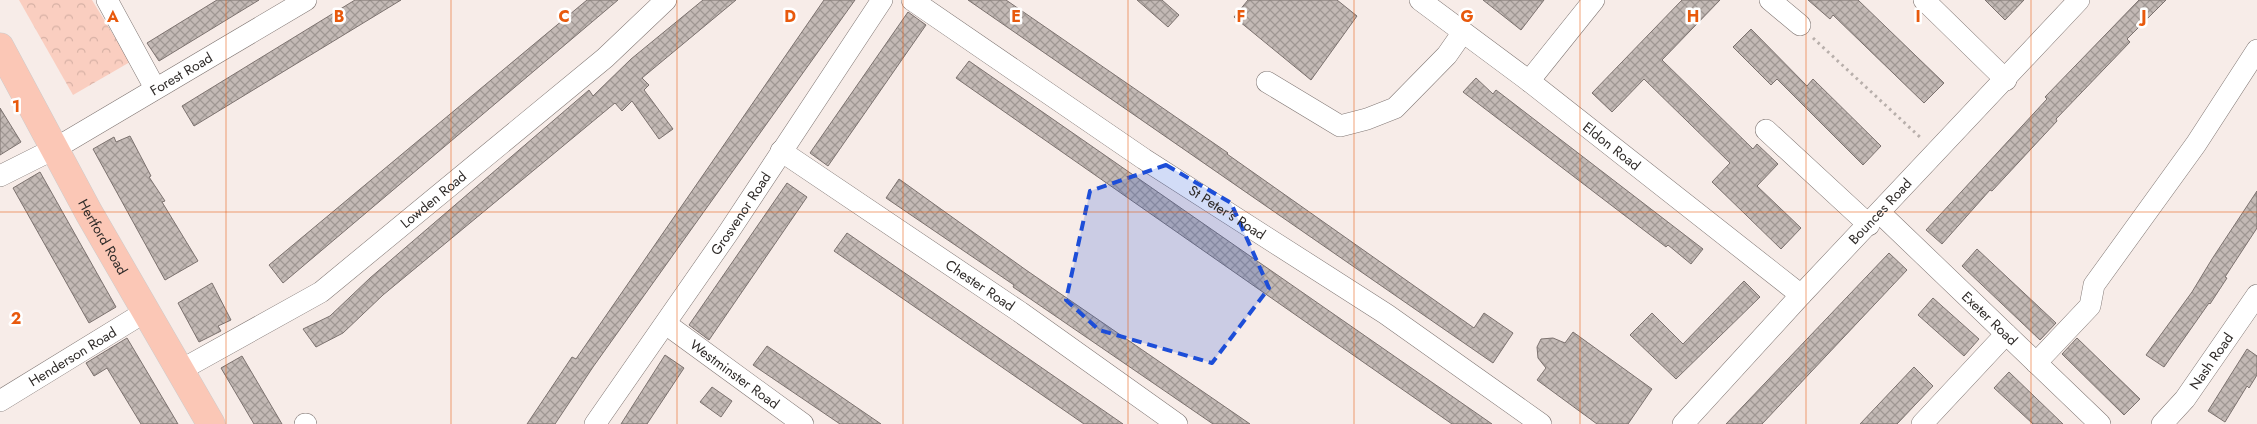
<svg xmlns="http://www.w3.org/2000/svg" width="2257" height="424" font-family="Jost,sans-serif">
<defs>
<pattern id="park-crowns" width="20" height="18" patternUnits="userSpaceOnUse" patternTransform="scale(1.25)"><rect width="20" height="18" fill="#facec0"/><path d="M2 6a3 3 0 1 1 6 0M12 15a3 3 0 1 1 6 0" fill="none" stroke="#d7b1a5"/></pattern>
<pattern id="building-cross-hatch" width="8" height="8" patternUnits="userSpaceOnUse" patternTransform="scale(1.25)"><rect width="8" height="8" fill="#c3b9b5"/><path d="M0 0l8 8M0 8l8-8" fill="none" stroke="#9f9793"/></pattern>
</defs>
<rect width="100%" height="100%" fill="#f7ece8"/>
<!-- park -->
<path fill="url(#park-crowns)" d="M19 0H92L130 62 73 95Z"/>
<!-- building -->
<path fill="url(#building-cross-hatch)" stroke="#7c726f" d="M217 0H259L159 61 147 43Z
M355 0H401L194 126 182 106Z
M587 0H618L283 283 269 265Z
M703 0H736L642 78 649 85 644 90 673 129 659 139 632 101 622 111 615 103 383 295 343 333 316 347 303 329 330 316 370 278 589 90 593 96 631 59Z
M824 0H855L593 367 555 424H527L572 357 576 359Z
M968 0H1006L1228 153 1227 154 1474 328 1484 313 1513 333 1493 363Z
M1137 0H1162L1179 15 1168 27Z
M1248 0H1337L1357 16 1311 80 1234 17Z
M1483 0H1544L1521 30Z
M1682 0H1720L1662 60 1753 149 1757 144 1778 164 1757 186 1801 228 1781 249 1712 182 1730 163 1644 79 1612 112 1592 93Z
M1808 0H1858L1944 83 1924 103 1833 15 1830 19Z
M1985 0H2024L2005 20Z
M2139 0H2166L2127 39 2130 42 2056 119 2057 121 1992 191 1990 190 1942 244 1926 230 2047 99 2045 97Z
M908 12 926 25 828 166 810 153Z
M1751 29 1807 86 1813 79 1881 146 1863 165 1777 79 1771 85 1733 47Z
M969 61 1492 424H1452L956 78Z
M1476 78 1493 94 1496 90 1703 249 1691 264 1668 245 1666 247 1463 92Z
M0 108 21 142 0 155Z
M130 136 151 176 149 177 165 201 162 202 198 261 165 280 93 149 114 137 116 142Z
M40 172 116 307 89 323 13 188Z
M899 179 1026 270 1250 424H1213L1013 287 1014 285 886 198Z
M787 183 807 197 709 340 689 325Z
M2257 191V228L2225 277 2227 278 2210 304 2209 303 2164 367 2146 355 2192 292 2212 259Z
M847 233 1123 424H1084L834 251Z
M1977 249 2056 323 2040 340 1962 266Z
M1889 253 1907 270 1762 424H1726Z
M1744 281 1760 297 1676 379 1630 335 1652 313 1683 344Z
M212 283 231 320 218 326 221 331 199 342 178 303Z
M1933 298 1979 339 1964 356 1918 315Z
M1573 332 1652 389 1628 424H1597L1537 380 1546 368 1538 358 1537 347 1541 339 1553 338 1565 343Z
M127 338 178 424H141L107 368 94 376 86 363Z
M2077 338 2140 399 2124 415 2062 354Z
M767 346 881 424H840L753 365Z
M2247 349 2257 356V375L2249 388 2247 386 2225 422 2208 411Z
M665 355 684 368 647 424H621Z
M242 356 282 424H254L221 368Z
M1914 367 1933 386 1897 424H1860Z
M2009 372 2063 424H2033L1994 388Z
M712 387 732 401 721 417 700 402Z"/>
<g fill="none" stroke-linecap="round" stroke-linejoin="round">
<!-- minor casing -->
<g stroke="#827875" stroke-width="22">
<g id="minor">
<path d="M107 0 155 88"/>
<path id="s1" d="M912 0 1144 159 1386 314 1541 424"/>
<path id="s2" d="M1420 0 1529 81 1801 295"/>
<path d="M1770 0 1800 25"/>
<path d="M1924 0 2006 80"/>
<path d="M1529 81 1594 0"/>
<path d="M1267 82 1340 126 1367 119 1395 108 1447 55 1463 32"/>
<path d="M1766 130 1869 225"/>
<path id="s3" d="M781 151 1020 312 1177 424"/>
<path id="s4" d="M0 176 56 148 306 0"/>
<path id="s5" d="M1880 213 2100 424"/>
<path id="s6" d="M666 324 803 424"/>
<path d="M2036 363 2090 306 2094 285 2196 144 2257 50"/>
<path id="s7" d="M179 371 321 292 605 58 666 0"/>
<path id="s8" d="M0 401 145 312"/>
<path d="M305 424H306"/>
<path id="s9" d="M595 424 728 233 882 0"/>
<path id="s10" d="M1683 424 1801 295 2079 0"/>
<path d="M1922 424 2006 334"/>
<path id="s11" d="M2162 424 2185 399 2257 295"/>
</g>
</g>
<!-- major casing -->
<g stroke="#cdcccc" stroke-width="29">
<g id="major">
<path id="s12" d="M0 47 89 213 211 424"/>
</g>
</g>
<!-- path -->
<path stroke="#b8afab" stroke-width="3" stroke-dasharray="2.5 4" stroke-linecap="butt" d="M1813 38 1922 139"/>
<!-- minor -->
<use href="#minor" stroke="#fff" stroke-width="21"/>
<!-- major -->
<use href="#major" stroke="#fbc7b6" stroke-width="28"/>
</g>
<!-- marked area -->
<path fill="#1d4ed8" fill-opacity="0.2" stroke="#1d4ed8" stroke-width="4" stroke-dasharray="10 6" stroke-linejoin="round" d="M1166 165 1231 203 1269 288 1212 363 1099 330 1066 300 1090 191Z"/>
<!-- grid -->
<path fill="none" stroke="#e8590c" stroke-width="1" stroke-opacity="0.55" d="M226 0V424M451 0V424M677 0V424M903 0V424M1128 0V424M1354 0V424M1580 0V424M1806 0V424M2031 0V424M0 212H2257"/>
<g text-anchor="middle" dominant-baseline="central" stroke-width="5" stroke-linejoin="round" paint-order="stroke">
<!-- street labels -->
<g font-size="14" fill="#2f2b29" stroke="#fff">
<text stroke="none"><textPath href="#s4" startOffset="208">Forest Road</textPath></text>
<text stroke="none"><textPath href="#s2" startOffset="241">Eldon Road</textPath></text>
<text stroke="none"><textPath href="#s7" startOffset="308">Lowden Road</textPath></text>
<text stroke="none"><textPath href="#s1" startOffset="380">St Peter's Road</textPath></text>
<text stroke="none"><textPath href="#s10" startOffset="290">Bounces Road</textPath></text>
<text stroke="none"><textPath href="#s9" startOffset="256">Grosvenor Road</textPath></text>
<text stroke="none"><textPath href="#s12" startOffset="216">Hertford Road</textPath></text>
<text stroke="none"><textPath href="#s3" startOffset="240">Chester Road</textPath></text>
<text stroke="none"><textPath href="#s5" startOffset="152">Exeter Road</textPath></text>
<text stroke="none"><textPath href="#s8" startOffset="85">Henderson Road</textPath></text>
<text stroke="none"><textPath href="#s11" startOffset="80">Nash Road</textPath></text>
<text stroke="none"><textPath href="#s6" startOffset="85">Westminster Road</textPath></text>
</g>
</g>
<g font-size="16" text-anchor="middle" font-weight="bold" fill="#e8590c" stroke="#fff" stroke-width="5" stroke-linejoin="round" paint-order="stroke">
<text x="113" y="22">A</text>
<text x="339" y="22">B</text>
<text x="564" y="22">C</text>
<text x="790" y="22">D</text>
<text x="1016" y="22">E</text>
<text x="1241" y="22">F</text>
<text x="1467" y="22">G</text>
<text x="1693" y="22">H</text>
<text x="1918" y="22">I</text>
<text x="2144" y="22">J</text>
<text x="16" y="112">1</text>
<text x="16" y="324">2</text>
</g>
</svg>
